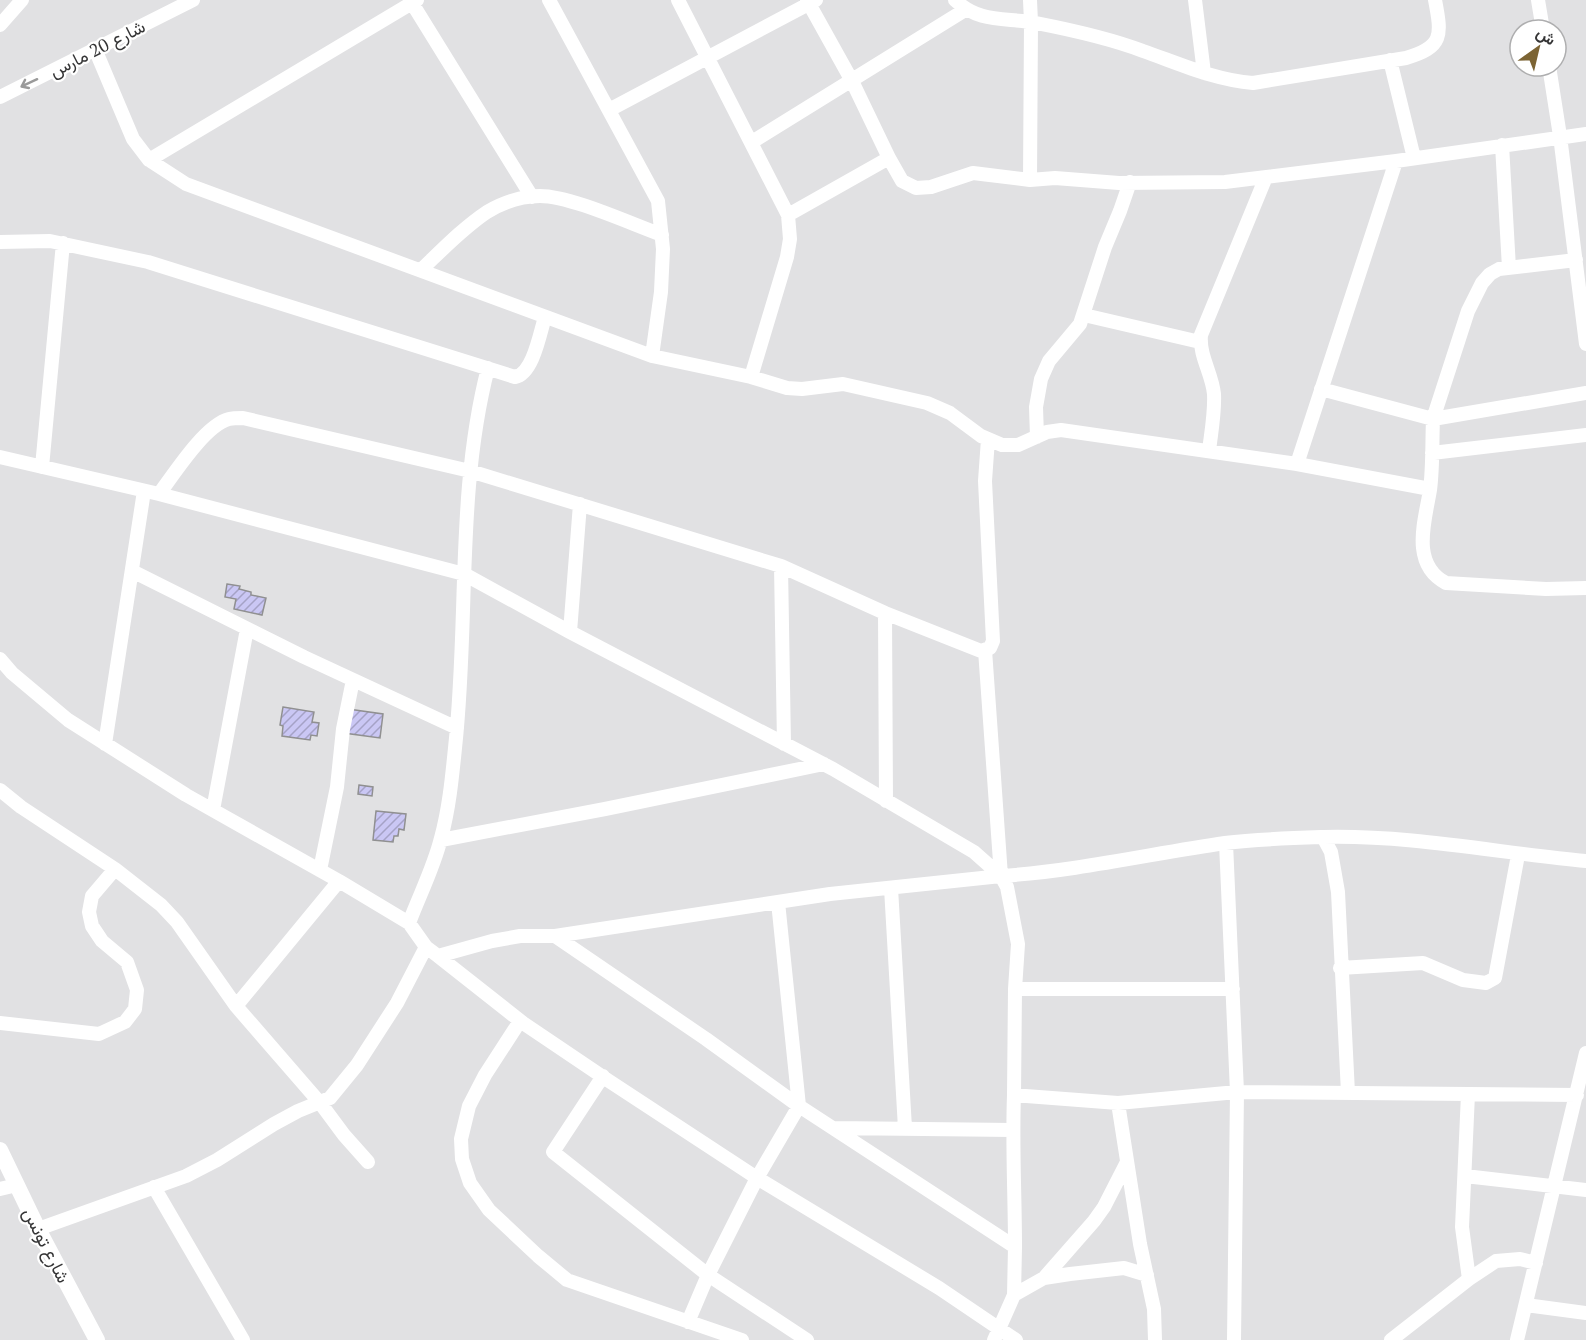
<svg xmlns="http://www.w3.org/2000/svg" width="1586" height="1340" font-family="'PT Serif',Vazirmatn,serif">
<defs>
<pattern id="building-hatch" width="6" height="6" patternUnits="userSpaceOnUse" patternTransform="scale(1.5)"><rect width="6" height="6" fill="#cac7f4"/><path d="M-1 1l2-2M0 6l6-6M5 7l2-2" fill="none" stroke="#a5a2c6"/></pattern>
</defs>
<rect width="100%" height="100%" fill="#e1e1e3"/>
<!-- building -->
<path fill="url(#building-hatch)" stroke="#909091" stroke-width="1.5" d="M227 584 240 586 239 589 251 592V595L266 598 262 615 234 609 236 599 225 597Z
M283 707 314 712 312 722 319 723 317 736 311 735 310 740 282 736 283 726 280 725Z
M348 709 383 714 380 738 344 733Z
M359 785 373 787 372 796 358 794Z
M376 811 406 814 404 830 399 829 398 836H394L393 842 373 840Z"/>
<g fill="none" stroke-linecap="round" stroke-linejoin="round">
<!-- minor -->
<path stroke="#fff" stroke-width="14" d="M549 0 658 201 663 249 661 292 652 356
M678 0 788 215 790 239 787 257 751 377
M807 0 852 81 889 158 902 181 916 188 931 187 973 173 1030 180 1055 178 1119 183 1225 182 1396 161 1586 134
M955 0C980 24 1006 17 1036 23 1072 30 1109 38 1143 51 1180 64 1215 80 1253 83L1406 58C1443 47 1442 36 1435 0
M1030 0 1031 22 1030 180
M1195 0 1204 73
M1538 0 1543 30
M412 3 532 197
M0 25 22 0
M95 49 133 139 149 160 186 184 652 356 751 377 787 388 802 389 843 384 927 403 950 413 981 436 1002 445H1018L1047 432 1061 430 1297 464 1430 489
M1390 60 1414 158
M1549 66 1560 136 1586 344
M0 97 193 0
M609 110 816 0
M752 142 965 10
M1502 145 1509 268
M149 160 417 0
M788 215 889 158
M0 242 50 241 148 262 515 377C533 374 540 333 545 317
M421 270C442 250 463 228 487 212 502 203 522 196 540 196 571 196 631 224 662 235
M1084 315 1200 342
M1321 389 1433 419 1468 311 1482 283 1490 274 1499 269 1576 260
M1586 393 1433 419C1432 443 1433 467 1430 490 1425 521 1410 564 1446 583L1546 589 1586 588
M1037 437 1036 407 1041 379 1049 361 1080 324 1105 247 1120 211 1130 182
M1209 451C1211 433 1215 413 1214 394 1212 373 1199 356 1201 335L1266 177
M1432 453 1586 435
M0 457 159 494 464 574 570 632 833 769 974 852 1001 876C1076 871 1150 854 1225 843 1257 839 1292 838 1324 837 1412 835 1499 853 1586 861
M1297 464 1396 161
M42 467 63 243
M159 494C174 474 205 425 229 419 233 418 239 418 243 418L470 471 781 566 784 744
M781 566 885 613 981 651 990 648 993 641 985 481 988 439
M132 571 304 657 457 728
M885 613 886 801
M570 632 580 504
M985 650 1001 876 1007 887 1018 944 1015 989 1014 1095
M0 659 12 673 68 720 186 795 339 881 409 923 426 947 438 956 492 941 520 936H555L830 894 1001 876
M105 744 144 491
M0 790 21 807 115 869 161 905 177 922 236 1006 321 1104 344 1135 368 1162
M213 810 247 629
M1323 837 1331 852 1338 892 1348 1093
M441 840 605 809 824 764
M1226 843 1237 1092 1234 1340
M320 870 337 787 343 729 353 680
M891 888 905 1128
M409 923C419 896 434 867 441 838 449 809 452 778 455 748 469 622 456 492 488 368
M555 936 706 1039 799 1106 1015 1247 1014 1295 994 1340
M438 956 523 1023 609 1081 757 1178 939 1288 1016 1340
M1340 968 1423 963 1463 980 1486 983 1495 978 1518 855
M1015 989H1233
M236 1006 339 881
M520 1021 485 1075 469 1106 461 1139 462 1159 470 1183 489 1210 538 1256 567 1280 742 1340
M0 1023 99 1034 125 1022 135 1009 137 990 127 962 102 941 92 926 89 912 92 896 115 869
M603 1076 553 1152 708 1275 807 1340
M1468 1094 1462 1227 1469 1279
M1118 1103 1140 1244 1154 1309 1155 1340
M833 1128 1013 1130
M1465 1176 1586 1190
M154 1187 243 1340
M0 1189 17 1185
M38 1229 186 1176 217 1160 274 1124 298 1111 330 1098 357 1065 397 1003 426 947
M1015 1247C1015 1196 1012 1145 1014 1095L1118 1103 1237 1092 1577 1095
M1044 1278 1094 1221 1104 1207 1126 1164
M1014 1295 1044 1278 1070 1274 1124 1268 1147 1275
M1526 1305 1586 1313
M688 1322 708 1275 757 1178 799 1106 778 902
M1391 1340 1469 1279 1496 1261 1520 1259 1536 1263
M1517 1340 1586 1053"/>
<!-- tertiary -->
<path stroke="#fff" stroke-width="16" d="M0 1150 38 1229 97 1340"/>
</g>
<!-- one-way arrows -->
<defs><path id="oneway-shaft" d="M-6 0H5M1.5-3L5.5 0L1.5 3" fill="none" stroke-width="1.6" stroke-linecap="round" stroke-linejoin="round" transform="scale(1.5)"/></defs>
<use stroke="#9a9a9a" href="#oneway-shaft" transform="translate(29 83) rotate(155)"/>
<g text-anchor="middle" dominant-baseline="central" stroke-width="4.5" stroke-linejoin="round" paint-order="stroke">
<!-- street labels -->
<g font-size="18" fill="#353536" stroke="#fff">
<text transform="translate(97 48) rotate(-27)">شارع 20 مارس</text>
<text transform="translate(47 1245) rotate(63)">شارع تونس</text>
</g>
</g>
<!-- north arrow -->
<g transform="translate(1538 48) rotate(34)"><circle r="28" fill="#ffffff" stroke="#aeaeaf" stroke-width="1.5"/>
<path d="M0-4.5L10 22L0 15L-10 22Z" fill="#7c6434"/>
<text y="-9" font-size="16" font-weight="bold" text-anchor="middle" fill="#353536">ش</text>
</g>
</svg>
